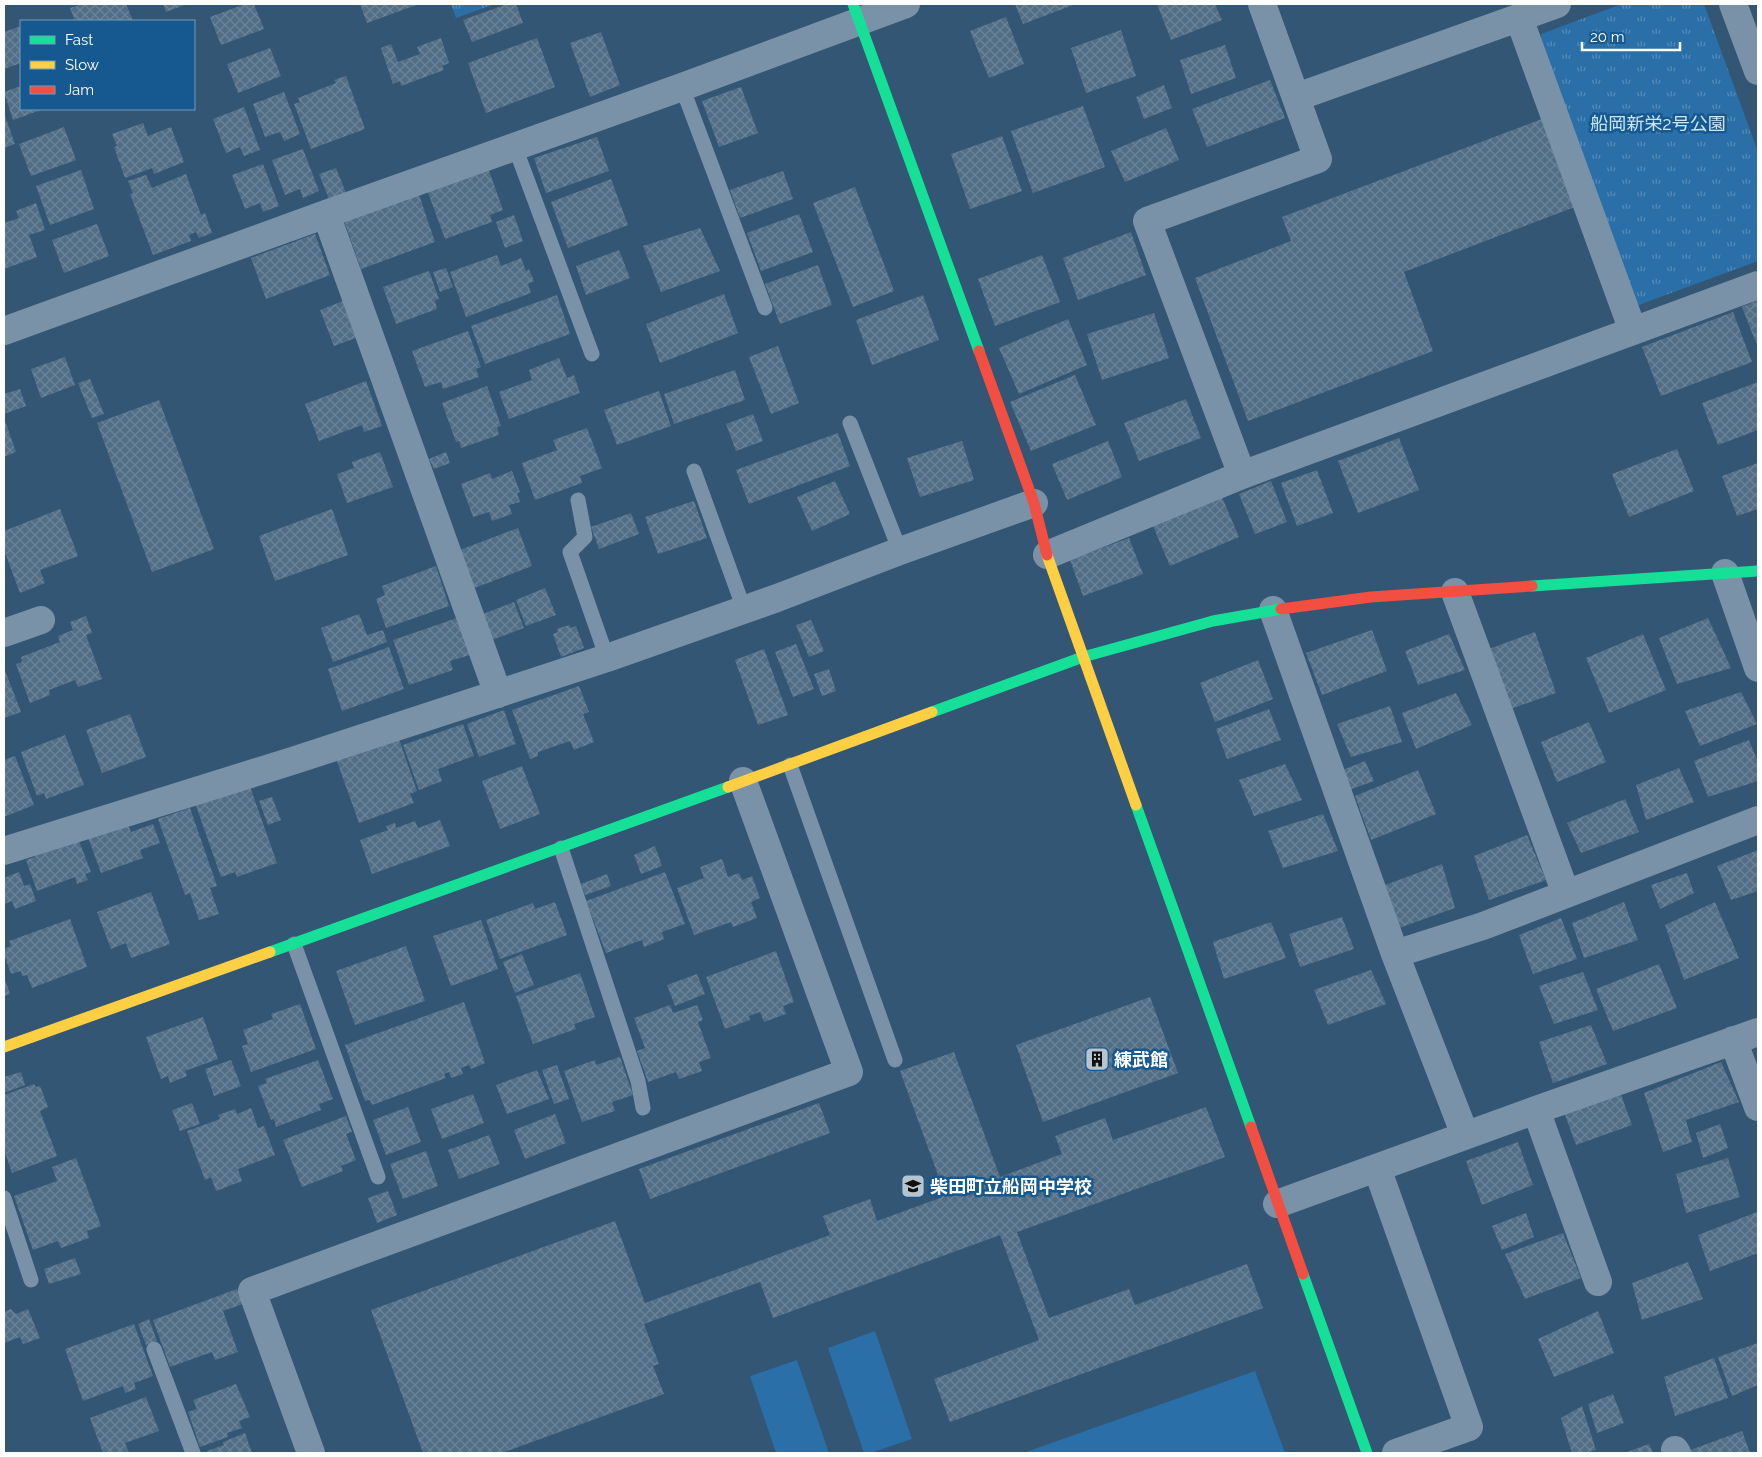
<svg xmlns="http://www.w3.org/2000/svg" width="1762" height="1457" font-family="Raleway,'Noto Sans JP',sans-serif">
<defs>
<pattern id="park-tufts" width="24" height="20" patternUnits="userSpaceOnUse" patternTransform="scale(1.25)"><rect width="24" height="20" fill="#2a6fa7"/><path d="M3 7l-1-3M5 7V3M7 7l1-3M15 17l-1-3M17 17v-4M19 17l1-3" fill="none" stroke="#558cb9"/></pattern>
<pattern id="building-cross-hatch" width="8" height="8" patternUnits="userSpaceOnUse" patternTransform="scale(1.25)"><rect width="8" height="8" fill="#516e86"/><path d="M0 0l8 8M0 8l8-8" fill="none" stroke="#6b8498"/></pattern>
</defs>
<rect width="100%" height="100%" fill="#325674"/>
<!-- park -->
<path fill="url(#park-tufts)" d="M451 4H495L456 18Z
M1622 4H1704L1758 152V261L1636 306 1541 49V34Z"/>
<!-- pitch -->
<path fill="#2a6fa7" d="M875 1331 912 1439 870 1453H864L828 1348Z
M797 1360 829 1453H776L750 1376Z
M1255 1371 1285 1453H1023Z"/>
<!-- building -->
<path fill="url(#building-cross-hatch)" d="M82 4H126L133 21H75L70 8Z
M163 4H187L166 12Z
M245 4H254L264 29 221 45 210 17Z
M360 4H419L367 23Z
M507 4H516L523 23 472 42 463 20Z
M1015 4H1076L1023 24Z
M1157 4H1215L1222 20 1171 40Z
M1006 17 1024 64 989 78 970 31Z
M21 26V63L4 69V32Z
M1121 30 1136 76 1086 93 1071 48Z
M601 32 620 85 590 97 570 43Z
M441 38 449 63 442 66 444 70 401 86 400 81 393 84 381 48 391 44 398 62 420 54 417 47Z
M537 38 555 87 486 113 468 63Z
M1225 45 1236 78 1191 94 1180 60Z
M270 48 281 76 238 93 227 64Z
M346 76 365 129 311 149 294 104 300 102 298 98 336 83 334 80Z
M1270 80 1285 118 1207 147 1192 109Z
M1164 85 1172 108 1144 119 1136 97Z
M21 86V109H44L13 120 4 92Z
M741 87 758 133 719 147 702 101Z
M284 92 300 134 284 141 280 132 265 137 253 104Z
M1083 106 1105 167 1033 193 1011 131Z
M244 107 260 150 244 156 240 147 226 153 213 119Z
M4 113 15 144 4 148Z
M1547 117 1580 205 1404 272 1433 351 1248 421 1195 278 1291 241 1282 217Z
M143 123 148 136 171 127 184 162 154 174 152 168 125 178 114 147 117 146 112 134Z
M64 127 76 160 31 176 19 144Z
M1166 128 1179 160 1125 182 1111 151Z
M1002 136 1022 191 970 209 951 154Z
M597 137 609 171 546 193 534 158Z
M303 149 319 191 303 198 300 189 285 195 272 160Z
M263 164 279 206 263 212 260 203 245 209 232 175Z
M487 165 503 210 490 215 492 222 445 239 426 187Z
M336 168 348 198 331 204 319 174Z
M81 170 94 209 50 225 36 186Z
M783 171 793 199 740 218 730 190Z
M186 174 201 215 205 213 212 233 199 238 196 232 189 235 191 241 153 255 130 194 133 193 128 181 146 175 152 188Z
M611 179 628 225 568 248 551 202Z
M416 186 435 242 361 269 341 212Z
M855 187 894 291 853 307 813 203Z
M36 203 45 230 29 235 37 257 4 269V223L19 218 16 211Z
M799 214 813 252 761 271 747 233Z
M514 215 523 241 505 248 496 222Z
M97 224 109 256 64 273 52 240Z
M700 228 720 271 661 292 643 246Z
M1131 232 1146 275 1078 300 1063 258Z
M315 234 330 275 266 299 251 258Z
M619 250 630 278 586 295 576 266Z
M497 255 501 266 521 258 526 271 529 269 534 281 528 284 531 293 466 317 450 272Z
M1042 255 1060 302 995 326 978 279Z
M818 265 832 305 780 324 765 284Z
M446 268 453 287 440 292 433 272Z
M429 271 439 299 435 300 437 309 396 324 383 287Z
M724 294 738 333 660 363 646 324Z
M557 295 570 334 485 364 471 326Z
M923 295 939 340 872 365 856 320Z
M1758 300V343H1756L1742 307Z
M343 301 356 338 334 346 320 310Z
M1733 312 1752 362 1661 396 1642 347Z
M1154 313 1169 358 1102 380 1087 334Z
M1068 319 1087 365 1019 394 999 348Z
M468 331 481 367 476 369 479 377 443 389 441 382 425 387 412 351Z
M778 346 799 403 771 414 749 357Z
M65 357 75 385 41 398 31 369Z
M559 358 567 378 574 375 580 393 509 419 499 392 532 380 529 370Z
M735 370 745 400 674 424 664 394Z
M1075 375 1096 425 1031 451 1010 402Z
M90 379 104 414 92 418 78 383Z
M366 381 382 426 364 432 362 425 319 441 305 404Z
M1758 382V430L1718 445 1702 403Z
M487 386 501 426 497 427 499 435 461 448 459 441 456 442 442 403Z
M20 389 26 406 4 414V394Z
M659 391 671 426 617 445 604 410Z
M1186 399 1201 438 1139 461 1124 423Z
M159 400 214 549 152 572 97 423Z
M753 414 763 441 736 451 726 424Z
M4 418 16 452 4 457Z
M587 428 602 468 580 476 582 483 535 500 522 463 557 450 553 440Z
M838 433 850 466 749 504 736 470Z
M1399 438 1419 490 1358 513 1338 461Z
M962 441 974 480 920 497 907 458Z
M1108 441 1122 477 1067 500 1052 464Z
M1677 449 1694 491 1629 517 1612 474Z
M380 452 393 487 347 503 337 474 354 468 352 462Z
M446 452 450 463 434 469 429 459Z
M1758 463V509L1737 516 1722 476Z
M1317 470 1333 513 1297 526 1281 483Z
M512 471 520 492 517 493 520 502 509 505 512 514 492 521 489 512 473 517 461 484 490 473 492 479Z
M835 481 850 514 812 531 797 497Z
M1271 481 1287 522 1255 534 1239 494Z
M1222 497 1239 537 1170 566 1153 526Z
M694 501 707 538 658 554 645 517Z
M60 509 78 556 40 570 45 583 20 593 4 550V531Z
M332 509 348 555 275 581 259 536Z
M631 513 639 534 599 549 591 527Z
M518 528 532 566 472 589 457 551Z
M1129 538 1143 574 1083 596 1070 560Z
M436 566 449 606 386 628 376 599 385 595 382 586Z
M545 588 556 615 526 626 516 600Z
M514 602 524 628 492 640 483 614Z
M359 614 367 635 383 630 387 642 333 662 321 628Z
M86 616 92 633 86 635 102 679 78 687 75 680 49 690 50 695 30 703 16 664 22 662 21 657 60 642 58 636 73 630 70 622Z
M457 618 470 655 450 661 453 670 409 685 393 640Z
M1708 618 1731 668 1677 684 1659 638Z
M811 620 824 651 809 657 796 625Z
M569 625 571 628 576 626 584 648 561 657 553 634 558 632 557 629Z
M1372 630 1387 671 1322 695 1306 653Z
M1535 632 1556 693 1510 709 1489 649Z
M1449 634 1465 670 1418 685 1405 651Z
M1643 634 1666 690 1609 713 1586 658Z
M796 644 814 689 793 697 775 652Z
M389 647 404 689 342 711 328 669Z
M764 649 788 715 758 725 735 660Z
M1258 660 1273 699 1215 722 1200 683Z
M4 668 21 712 4 718Z
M829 669 836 691 822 696 814 674Z
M579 686 589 712 583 714 594 742 574 750 570 741 538 752V756L530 759 512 710Z
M1741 692 1757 724 1700 746 1685 711Z
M1456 693 1472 725 1416 749 1402 713Z
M1390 706 1402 742 1351 757 1337 724Z
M1269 709 1281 740 1227 759 1216 729Z
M504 710 516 744 479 757 467 724Z
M130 714 146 757 102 773 86 730Z
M1589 722 1606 762 1557 782 1541 742Z
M463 724 474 756 438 769 442 781 419 790 403 745Z
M65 735 84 785 46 799 44 793 37 796 21 752Z
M399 739 417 791 410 794 414 803 359 823 334 753Z
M1749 740 1758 762V781L1708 797 1694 761Z
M15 756 34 805 4 817V760Z
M1365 761 1374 781 1349 790 1340 771Z
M1285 764 1302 800 1254 816 1239 780Z
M522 766 540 814 500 829 482 781Z
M1679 768 1694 802 1646 820 1636 785Z
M1418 770 1436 814 1371 840 1355 796Z
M248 781 277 863 237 877 235 872 221 877 194 800Z
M272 797 281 820 268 825 259 801Z
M1625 799 1639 832 1581 853 1567 823Z
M190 808 217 886 210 888 219 914 199 920 190 893 185 895 158 819Z
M1323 814 1338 851 1283 868 1268 831Z
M440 820 450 846 372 874 360 840 388 830 386 826 395 823 396 828 415 821 418 828Z
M127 822 131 832 153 824 160 843 140 850 143 858 101 873 86 832Z
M1527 835 1546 880 1489 900 1474 856Z
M79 841 91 872 85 874 88 880 77 884 75 877 37 891 26 860 35 857 33 850 56 842 59 848Z
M655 846 662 866 641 874 634 855Z
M1758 850V891L1731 900 1717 866Z
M722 859 728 877 739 873 742 880 752 876 760 898 751 902 757 918 733 927 731 922 694 935 677 888 704 878 700 867Z
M1442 864 1455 908 1399 928 1385 885Z
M19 872 24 886 30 884 36 901 15 909 12 901 4 904V878Z
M665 872 685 924 662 932 664 939 644 947 642 940 606 953 586 901Z
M1687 873 1694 893 1660 909 1651 885Z
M607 874 611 886 585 895 581 884Z
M151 892 170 944 131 958 126 943 111 949 97 912Z
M555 902 567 935 500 959 486 920 533 903 535 909Z
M1624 902 1638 940 1584 958 1572 923Z
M1715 902 1739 958 1684 980 1665 925Z
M1342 917 1354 949 1300 967 1289 934Z
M1561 918 1577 959 1533 974 1519 935Z
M70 919 87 967 32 988 27 975 22 976 21 971 11 974 4 954V949L11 946 9 941Z
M481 920 498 969 451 986 433 936Z
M1271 922 1286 958 1224 979 1213 942Z
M406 946 425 1001 355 1025 336 971Z
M776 951 794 1002 783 1006 786 1014 764 1022 760 1012 749 1016 750 1020 725 1029 706 977Z
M522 954 534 985 515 993 503 962Z
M1659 964 1677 1008 1613 1031 1596 989Z
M1371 970 1386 1004 1328 1025 1314 990Z
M1583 972 1598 1010 1554 1024 1539 986Z
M580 973 595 1017 574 1024 576 1029 533 1044 516 996Z
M697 974 705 994 675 1006 667 985Z
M4 977 10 994 4 996Z
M1150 997 1178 1073 1043 1122 1016 1045Z
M464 1002 485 1063 471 1069 469 1065 461 1068 463 1074 451 1078 449 1072 444 1074 446 1078 372 1105 370 1100 365 1101 345 1045Z
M300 1004 316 1049 251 1072 242 1046 248 1044 243 1030 273 1019 271 1014Z
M670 1005 673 1013 697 1005 703 1020 698 1022 711 1058 699 1062 702 1071 679 1079 676 1072 648 1082 637 1051 645 1048 634 1018Z
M203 1017 218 1059 185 1071 187 1076 170 1083 168 1076 161 1079 146 1037Z
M1591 1025 1607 1064 1553 1083 1539 1042Z
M954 1052 1000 1177 1062 1154 1055 1136 1105 1118 1113 1140 1206 1107 1225 1157 1017 1232 1049 1318 1129 1289 1135 1305 1247 1264 1263 1308 950 1422 934 1379 1039 1340 1000 1235 773 1318 760 1282 644 1324 659 1364 653 1366 664 1394 502 1453H423L371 1310 615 1221 645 1303 830 1235 823 1216 870 1199 877 1221 940 1198 932 1178 938 1175 900 1071Z
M620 1057 633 1095 612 1102 615 1111 582 1122 564 1071 595 1060 596 1065Z
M231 1060 241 1086 214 1096 205 1069Z
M318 1060 333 1099 319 1104 321 1110 276 1127 274 1119 271 1120 258 1086 267 1083 265 1079Z
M1721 1062 1739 1102 1686 1120 1692 1142 1663 1152 1644 1093Z
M557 1065 569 1099 554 1104 542 1070Z
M537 1070 549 1099 507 1114 496 1085Z
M21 1072 25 1085 4 1093V1077Z
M34 1084 36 1087 40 1086 48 1107 40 1111 57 1156 12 1173 4 1150V1095Z
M1620 1092 1632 1125 1576 1145 1564 1112Z
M473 1094 484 1123 442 1139 431 1109Z
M192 1103 200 1124 180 1131 172 1110Z
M819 1103 830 1133 650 1199 639 1169Z
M408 1107 421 1142 386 1155 373 1120Z
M251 1108 258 1128 264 1126 275 1155 238 1169 242 1181 216 1191 211 1177 205 1180 187 1131 220 1119 218 1115 235 1109 237 1114Z
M555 1114 566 1143 525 1159 514 1130Z
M346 1116 352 1132 346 1134 356 1160 341 1166 343 1171 302 1187 283 1140Z
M1720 1124 1728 1148 1703 1158 1696 1133Z
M489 1135 500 1164 459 1179 448 1150Z
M1518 1142 1533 1185 1482 1205 1466 1161Z
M426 1151 438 1186 403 1199 390 1164Z
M76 1158 101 1226 87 1231 89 1238 61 1248 58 1241 33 1250 14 1196 57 1181 52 1167Z
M1728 1158 1740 1197 1686 1213 1676 1174Z
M388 1191 397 1215 377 1223 368 1198Z
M1757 1212 1758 1253 1710 1271 1698 1235Z
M1526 1213 1534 1237 1502 1250 1492 1226Z
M1563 1233 1581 1278 1525 1299 1505 1254Z
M75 1258 81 1274 49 1284 44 1269Z
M1688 1262 1703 1299 1642 1320 1632 1283Z
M237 1289 243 1304 223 1311 238 1352 215 1360 212 1352 170 1367 153 1320Z
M11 1309 16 1314 28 1309 40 1338 23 1344 20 1337 4 1343V1312Z
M1598 1311 1614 1353 1554 1377 1538 1339Z
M149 1319 157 1341 146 1345 138 1324Z
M134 1324 153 1376 134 1383 136 1389 125 1393 123 1386 83 1401 65 1349Z
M1758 1343V1385L1732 1396 1718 1357Z
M1714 1358 1728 1398 1675 1416 1664 1377Z
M236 1384 250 1417 239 1421 242 1428 227 1433 228 1437 200 1447 188 1412 197 1409 193 1400Z
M1613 1394 1624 1423 1597 1433 1588 1404Z
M146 1397 159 1431 125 1443 129 1453H103L90 1418Z
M1582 1406 1596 1450 1585 1453H1572L1561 1418Z
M1742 1431 1750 1453H1682Z
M245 1433 252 1453H208L207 1451 224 1445 223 1442Z
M1649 1444 1653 1453H1624Z"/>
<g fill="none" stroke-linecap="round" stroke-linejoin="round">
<!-- lane -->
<path stroke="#7a92a7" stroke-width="15" d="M682 87 765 308
M515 147 592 354
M850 423 900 551
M694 471 744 609
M578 500 585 537 570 552 607 658
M790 765 895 1060
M561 848 638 1081 643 1108
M294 944 378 1177
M4 1198 31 1280
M154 1349 193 1453"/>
<!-- street -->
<path stroke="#7a92a7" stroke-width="28" d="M1733 4 1758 71
M1519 18 1633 331
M1297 97 1557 4
M326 214 498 694
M4 331 326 214 682 87 906 4
M1242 475 1147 221 1318 159 1262 4
M1047 555 1242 475 1758 285
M1725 573 1758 668
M1455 592 1566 894
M1273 610 1395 954 1465 1135
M4 633 41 620
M4 851 292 761 607 658 777 598 900 551 1034 503
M1395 954 1483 926 1758 820
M1733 1040 1758 1107
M1536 1110 1598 1282
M1377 1168 1469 1427 1396 1453
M1277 1204 1536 1110 1758 1032
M1675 1450 1677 1453
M311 1453 252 1291 849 1072 743 781"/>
<!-- fast -->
<path stroke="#16e098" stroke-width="11" d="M853 4 979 351
M1532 586 1758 571
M932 712 1083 657 1213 621 1281 609
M1136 805 1251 1127
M270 952 728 787
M1303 1274 1367 1453"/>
<!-- slow -->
<path stroke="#ffcf43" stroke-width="11" d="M1047 555 1136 805
M728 787 932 712
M4 1047 270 952"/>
<!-- jam -->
<path stroke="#f24e42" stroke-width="11" d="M979 351 1034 503 1047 555
M1281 609 1371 597 1532 586
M1251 1127 1303 1274"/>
</g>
<!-- icons -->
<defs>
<g id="building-square" transform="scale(1.25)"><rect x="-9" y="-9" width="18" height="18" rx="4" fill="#b7c4ce" stroke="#165990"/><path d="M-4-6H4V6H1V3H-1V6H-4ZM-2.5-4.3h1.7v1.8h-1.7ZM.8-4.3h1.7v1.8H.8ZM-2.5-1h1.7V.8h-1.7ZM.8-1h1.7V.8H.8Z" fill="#111"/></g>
<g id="school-square" transform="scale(1.25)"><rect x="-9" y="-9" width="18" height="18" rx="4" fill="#b7c4ce" stroke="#165990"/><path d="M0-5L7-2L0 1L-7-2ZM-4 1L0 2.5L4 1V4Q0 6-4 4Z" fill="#111"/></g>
</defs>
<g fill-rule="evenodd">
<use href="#building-square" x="1097" y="1059"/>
<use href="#school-square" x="913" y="1186"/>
</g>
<g text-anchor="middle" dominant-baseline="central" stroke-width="5" stroke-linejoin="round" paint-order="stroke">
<!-- park labels -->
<g font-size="18" fill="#cae6fb" stroke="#165990">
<text x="1658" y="123">船岡新栄2号公園</text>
</g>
<!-- poi labels -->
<g font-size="18" font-weight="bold" fill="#fff" stroke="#165990" text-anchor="start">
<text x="1114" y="1059">練武館</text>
<text x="930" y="1186">柴田町立船岡中学校</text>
</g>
</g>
<!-- border -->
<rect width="1762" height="1457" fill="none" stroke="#ffffff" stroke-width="10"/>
<!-- legend -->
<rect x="20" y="20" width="175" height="90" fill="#165990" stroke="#739bbc"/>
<rect x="30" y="36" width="25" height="8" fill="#16e098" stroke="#739bbc"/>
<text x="65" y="45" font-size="15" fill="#ffffff">Fast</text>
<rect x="30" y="61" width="25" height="8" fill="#ffcf43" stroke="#739bbc"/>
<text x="65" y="70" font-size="15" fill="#ffffff">Slow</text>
<rect x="30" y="86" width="25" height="8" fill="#f24e42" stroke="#739bbc"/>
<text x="65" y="95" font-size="15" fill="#ffffff">Jam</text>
<!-- scale -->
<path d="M1582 42v8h98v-8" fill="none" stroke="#ffffff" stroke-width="2.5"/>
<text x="1590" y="42" font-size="15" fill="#ffffff" stroke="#165990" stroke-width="4" paint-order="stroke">20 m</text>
</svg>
